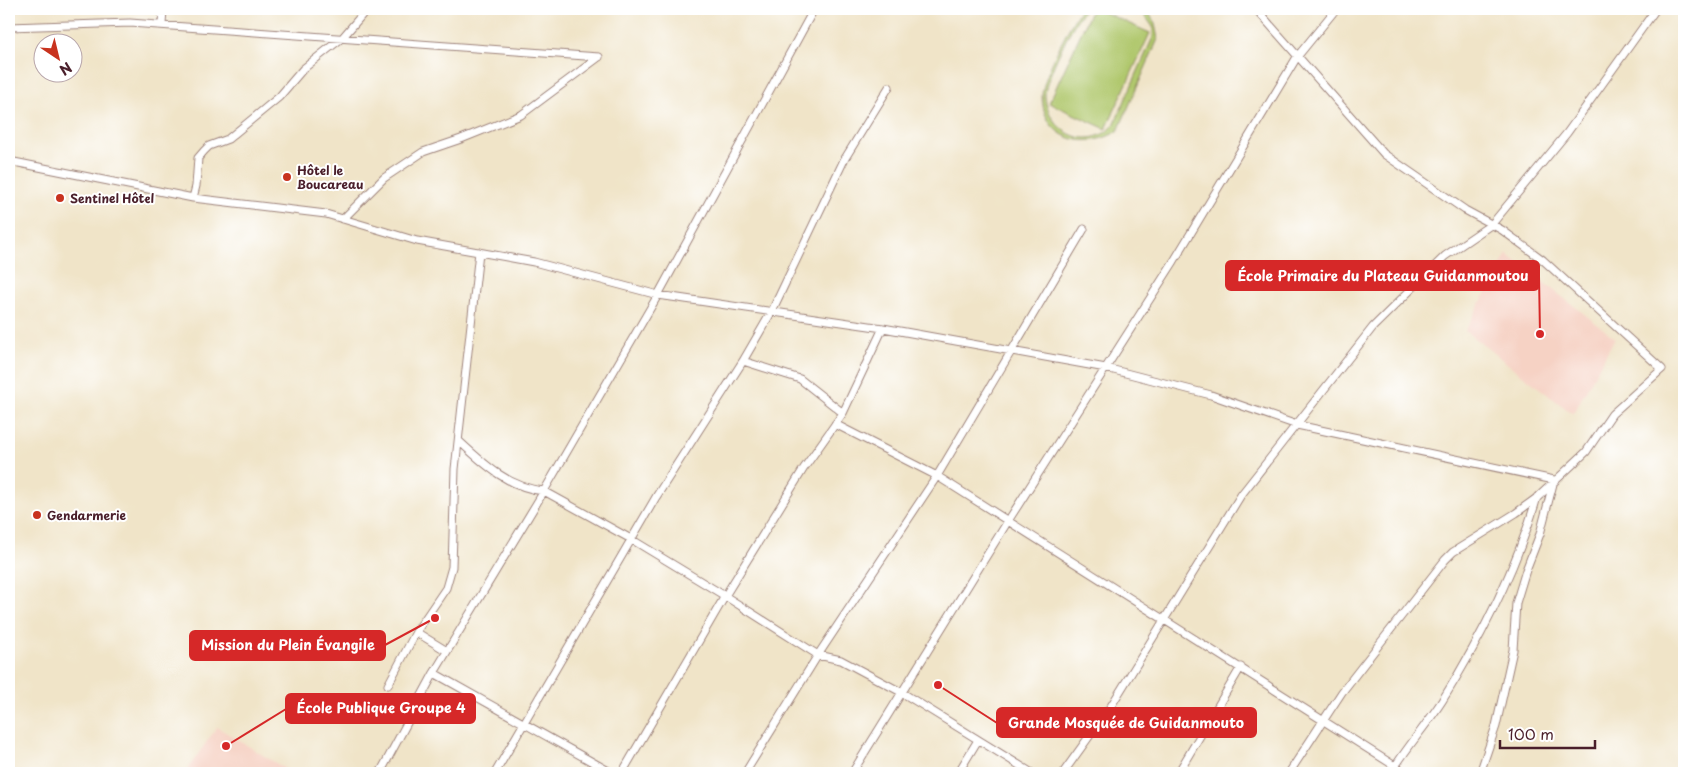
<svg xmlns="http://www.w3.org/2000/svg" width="1693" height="782" font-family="'Playpen Sans',sans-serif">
<rect width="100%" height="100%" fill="#fff"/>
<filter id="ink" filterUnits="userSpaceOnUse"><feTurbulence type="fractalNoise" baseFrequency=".02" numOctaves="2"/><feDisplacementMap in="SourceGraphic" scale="10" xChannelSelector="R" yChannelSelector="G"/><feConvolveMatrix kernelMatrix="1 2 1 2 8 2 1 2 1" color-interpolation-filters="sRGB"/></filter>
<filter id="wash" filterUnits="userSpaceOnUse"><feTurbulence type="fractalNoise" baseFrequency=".0096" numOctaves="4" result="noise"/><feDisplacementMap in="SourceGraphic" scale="20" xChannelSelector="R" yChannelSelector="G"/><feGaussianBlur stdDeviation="1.12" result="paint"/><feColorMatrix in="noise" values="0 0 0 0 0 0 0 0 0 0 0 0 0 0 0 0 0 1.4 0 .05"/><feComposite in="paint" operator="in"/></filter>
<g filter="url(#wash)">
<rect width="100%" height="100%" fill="#f0e4c8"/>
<!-- built -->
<path fill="#f6d2c4" d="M1507 254 1615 338 1573 414 1465 331Z
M217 727 279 765 291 773H185Z"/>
<!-- green -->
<path fill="#b0c86d" stroke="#7d744c" d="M1081 9H1085C1074 20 1044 81 1045 96 1048 132 1088 153 1114 125L1153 37V27L1140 9 1148 11 1155 24 1158 39 1118 131C1086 151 1043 140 1042 96 1042 78 1070 24 1081 9Z
M1092 9H1097L1150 33 1106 129 1049 103Z"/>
</g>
<g filter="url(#ink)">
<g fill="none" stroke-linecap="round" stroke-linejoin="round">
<!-- street casing -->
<g stroke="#9d827a" stroke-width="9">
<path id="street" d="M1256 9 1384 154 1465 210 1502 230 1543 260 1662 369 1612 414 1586 452 1538 497 1516 513 1453 552 1445 560 1342 692 1289 773
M162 25 163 9
M9 27 130 23 599 57
M9 161 193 198 326 214 417 241 534 262 658 295 883 328 1106 368 1211 395 1297 425 1554 480 1540 534 1526 570 1516 603 1513 650 1496 726 1480 773
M193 198 196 186 198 158 204 151 209 146 228 139 279 97 303 69 343 37 367 9
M343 219 384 178 423 152 461 139 521 115 599 57
M743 361 800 379 843 413
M835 424 937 476 1406 773
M459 441C484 464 509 488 544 491L631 539 725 596 818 655 841 660 901 692 1032 773
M416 632 447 651
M434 673 612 773
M388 685 416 632 446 588 452 567 455 469 479 252
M380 773 434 673 544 491 658 295 814 9
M495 773 656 497 743 361 772 311 844 160 889 87
M622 773 725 596 804 468 843 413 883 328
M745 773 818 655 937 476 1084 229
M852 773 1008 521 1174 261 1297 57 1336 9
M958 773 978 740
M1063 773 1111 706 1241 495 1373 327 1445 256 1492 224 1567 133 1656 9
M1178 773 1241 667
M1391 773C1406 748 1426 726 1442 701 1482 637 1516 570 1537 497"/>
</g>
<!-- street -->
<use href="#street" stroke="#fff" stroke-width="7"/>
</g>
</g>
<!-- markers -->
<g fill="#c8321e" stroke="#fff" stroke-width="2">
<circle cx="287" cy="177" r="5"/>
<circle cx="60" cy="198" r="5"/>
<circle cx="37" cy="515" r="5"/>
</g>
<g text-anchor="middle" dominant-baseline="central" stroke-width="4" stroke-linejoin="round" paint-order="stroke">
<!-- poi labels -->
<g font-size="12" font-weight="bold" fill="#4a1f2b" stroke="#fff" text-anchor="start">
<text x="297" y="170">Hôtel le<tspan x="297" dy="14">Boucareau</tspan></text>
<text x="70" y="198">Sentinel Hôtel</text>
<text x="47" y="515">Gendarmerie</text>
</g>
</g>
<!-- callouts -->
<path fill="none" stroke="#d62828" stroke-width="2" d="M1540 334L1539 276M435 618L385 645M226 746L286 709M938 685L997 723"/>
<g fill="#d62828" stroke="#fff" stroke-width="2">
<circle cx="1540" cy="334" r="5"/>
<circle cx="435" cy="618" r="5"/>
<circle cx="226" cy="746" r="5"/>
<circle cx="938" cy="685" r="5"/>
</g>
<g fill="#d62828" stroke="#d62828" stroke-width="2">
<rect x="1226" y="261" width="313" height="29" rx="5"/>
<rect x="190" y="631" width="195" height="29" rx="5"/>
<rect x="286" y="694" width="189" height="29" rx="5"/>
<rect x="997" y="708" width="259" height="29" rx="5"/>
</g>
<g font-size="14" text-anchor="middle" font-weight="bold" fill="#fff">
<text x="1383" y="281">École Primaire du Plateau Guidanmoutou</text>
<text x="288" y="650">Mission du Plein Évangile</text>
<text x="381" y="713">École Publique Groupe 4</text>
<text x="1126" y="728">Grande Mosquée de Guidanmouto</text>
</g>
<!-- margin -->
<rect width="1693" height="782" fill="none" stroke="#fff" stroke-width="30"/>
<!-- north arrow -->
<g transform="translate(58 58) rotate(145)"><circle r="24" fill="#ffffff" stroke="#b7a5aa"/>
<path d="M0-4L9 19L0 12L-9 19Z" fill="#c8321e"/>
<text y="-8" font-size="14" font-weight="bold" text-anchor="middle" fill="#4a1f2b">N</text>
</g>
<!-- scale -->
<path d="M1500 740v8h95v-8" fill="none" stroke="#4a1f2b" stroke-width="2.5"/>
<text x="1508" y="740" font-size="15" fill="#4a1f2b" stroke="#ffffff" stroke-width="4" paint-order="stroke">100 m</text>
</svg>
